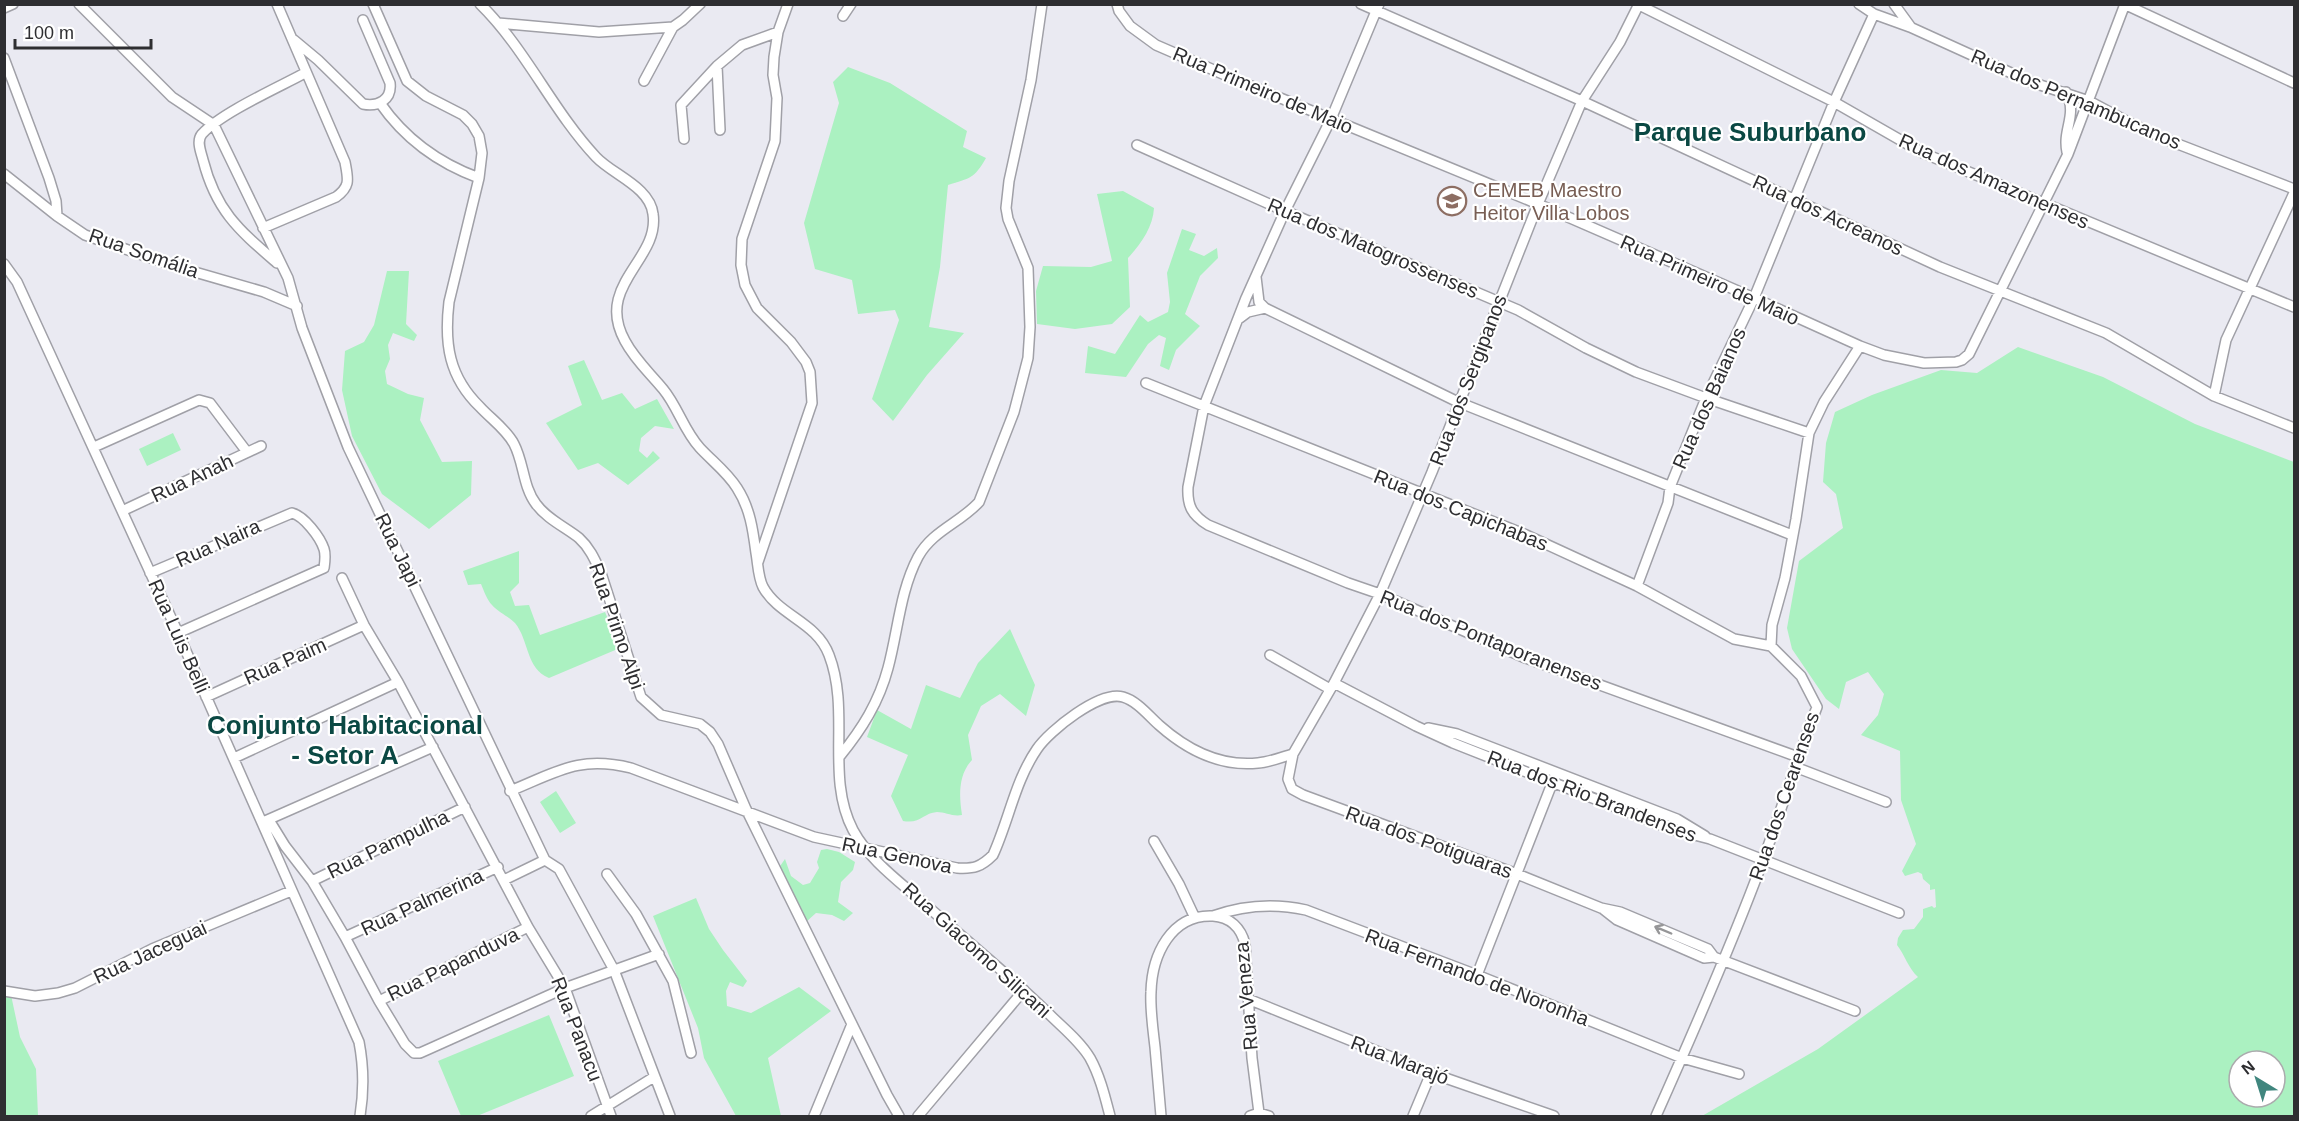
<svg xmlns="http://www.w3.org/2000/svg" width="2299" height="1121" font-family="Arial,sans-serif">
<rect width="100%" height="100%" fill="#eaeaf2"/>
<!-- green -->
<path fill="#abf1c1" fill-rule="evenodd" d="M848 67 890 83 967 131 963 147 986 158C974 179 970 178 948 185L940 267 929 327 964 333 927 375 893 421 872 399 899 320 895 310 858 314 852 280 815 269 804 223 839 103 833 82Z
M1123 191 1154 208C1153 227 1141 244 1128 258L1130 307 1112 324 1075 329 1037 324 1036 291 1043 266 1091 267 1112 261 1097 194Z
M1182 229 1196 234 1189 250 1204 256 1217 248 1218 258 1200 276 1185 314 1200 326 1176 350 1169 370 1160 366 1166 338 1159 335 1148 344 1126 377 1085 373 1088 346 1115 354 1140 315 1148 322 1168 312 1170 302 1167 273Z
M387 271H409L406 324 417 335 414 341 393 333 388 345 390 359 385 371 387 384 408 394 424 398 420 420 442 462 472 461 471 495 429 529 382 494 352 436 342 390 345 351 364 342 374 325Z
M2018 347 2103 377 2195 424 2294 462V1116H1702L1818 1049 1918 977C1908 968 1905 955 1897 945L1898 938 1903 930 1914 929 1923 917V909L1932 906 1934 908 1936 907 1935 889 1930 890V885L1923 879 1922 874 1918 872 1905 876 1902 871 1916 844 1901 800 1900 751 1861 735 1878 715 1884 694 1868 672 1846 682 1839 709 1826 699 1792 649 1787 628 1799 561 1843 528 1836 494 1823 482 1826 443 1835 412 1872 395 1941 370 1977 373ZM2239 1061H2275V1097H2239Z
M584 360 602 400 622 393 635 409 657 399 674 429 655 426 641 438 639 451 647 458 653 451 660 458 628 485 598 463 578 470 546 423 582 405 568 366Z
M173 433 181 450 147 466 139 449Z
M519 551V583L510 592 515 606 529 605 540 635 605 612 620 648 549 678C526 669 529 640 515 623 508 616 498 612 492 605 487 600 484 591 481 584L468 585 463 571Z
M1010 629 1035 685 1026 716 1000 694 981 706 968 735 972 760C958 775 959 796 962 815 953 817 945 812 937 812 923 813 921 824 903 821L891 796 908 755 867 737 877 710 911 729 926 685 960 698 978 663Z
M556 791 576 823 560 833 540 802Z
M827 849 839 852 855 862 853 870 841 882 838 902 853 913 844 921 832 915 816 913 806 922 778 869 785 859 791 876 803 885 810 883 819 868 817 862 821 850Z
M696 898 709 929 723 950 747 981 743 987 730 982 726 991 727 1006 751 1013 799 987 831 1011 768 1058 781 1116H736L704 1058 698 1028 653 916Z
M4 994 11 995 20 1037 36 1069 38 1116H5Z
M549 1015 574 1076 477 1116H461L438 1061Z"/>
<g fill="none" stroke-linecap="round" stroke-linejoin="round">
<!-- minor casing -->
<g stroke="#a0a0a7" stroke-width="12">
<path id="minor" d="M79 4 172 97 214 125
M373 4 407 81 426 96 463 115 472 124 479 136 482 153 479 178 449 302C444 344 449 377 480 407 491 419 506 429 514 444 524 463 523 487 536 504 547 519 565 527 579 538 590 548 595 560 601 573L641 697 661 715 700 724 710 732 718 744 746 809 887 1095 899 1116
M480 4C526 49 552 110 596 157 613 175 650 187 653 214 660 260 594 285 625 341 635 360 650 373 663 389 678 407 684 431 700 448 712 461 727 472 737 488 750 508 753 530 756 553 758 564 758 577 763 587 779 616 817 622 829 655 851 712 825 777 853 830 868 858 896 879 919 899 962 937 1007 973 1048 1013 1062 1027 1080 1041 1090 1058 1100 1076 1105 1097 1110 1116
M1117 4 1119 11 1130 26 1156 45 1239 81 1538 204 1754 298 1860 346 1884 355 1924 363 1956 362 1962 360 1969 354 2068 154 2125 4
M1361 4 1582 101 1940 267 2106 333 2214 396 2294 428
M1379 4 1331 119 1285 211 1246 298 1204 406 1188 487C1187 506 1192 515 1208 525L1348 583 1380 594 1523 657 1798 757
M1637 4 1834 102 1923 153 2294 307
M1639 4 1620 42 1582 101 1538 204 1432 472 1380 594 1334 683 1293 754 1288 779 1292 789 1303 795 1517 874 1601 908 1620 912 1708 949 1714 957
M1859 4 1874 14 1910 27 2031 82 2089 101 2134 125 2170 141 2294 189
M1894 4 1910 26
M2124 4 2294 83
M4 8 13 4
M843 16 851 4
M498 23 599 32 673 27
M294 40 318 60 363 104C378 107 392 100 390 83L363 20
M4 58 49 178 56 201 57 216
M717 66 720 130
M644 81 673 27 683 20 700 4
M2066 92C2078 115 2062 129 2067 152
M380 103C405 139 438 163 479 178
M214 125 288 278 302 328 348 447 545 860 559 869 614 970 670 1116
M684 139 681 105 717 66 742 45 778 32
M1137 145 1285 211 1518 310 1586 348 1636 372 1706 398 1809 433
M4 174 57 216 85 235 174 266 264 292 297 306
M263 228 336 197C351 186 348 179 345 162L277 4
M277 263C239 230 216 211 203 160 201 152 196 141 202 134 221 113 279 87 305 73
M4 264 17 282 178 633 359 1042C364 1068 364 1091 360 1116
M1265 308 1458 402 1792 535
M1240 318 1248 312 1265 308 1259 302 1256 277
M1146 383 1524 534 1637 586 1734 639 1771 646 1801 676 1817 707C1797 759 1781 811 1762 863 1730 949 1693 1033 1656 1116
M2214 396 2226 340 2294 193
M94 447 199 400 210 403 247 452
M122 511 261 446
M758 562 812 403 810 372 806 362 791 342 757 308 745 285 741 265 742 239 775 141 777 98 773 75 774 57 778 32 788 4
M150 573 292 513C304 516 320 537 324 549 326 555 325 561 324 568L178 633
M342 578 364 625 398 682 528 927 565 988 611 1116
M1637 586 1668 503 1670 487 1706 398 1754 298 1834 102 1874 14
M1771 646 1772 625 1785 578 1796 519 1809 433 1824 402 1860 346
M1270 655 1330 689
M1334 683 1416 726 1453 743 1671 829 1710 839 1899 913
M206 697 364 625
M1428 728 1457 734 1677 819 1705 836
M840 756C862 729 879 702 888 668 898 631 900 591 918 557 932 531 960 523 979 502L1014 412 1028 358 1030 327 1028 268 1008 219 1006 208 1009 181 1031 80 1042 4
M234 758 398 682
M1795 767 1886 802
M510 791C557 772 579 755 631 768L814 837 957 868C974 869 981 867 993 855 1009 820 1015 781 1037 749 1049 731 1100 690 1123 697 1137 701 1148 715 1159 725 1186 749 1220 767 1258 763 1270 762 1282 757 1293 754
M269 820 285 846 312 881 345 937 379 1001 405 1044 414 1053H420L429 1049 565 988 659 954
M265 821 433 747
M1154 841 1179 884 1195 918
M607 874 636 914 673 981 691 1053
M504 880 545 860
M312 881 465 807
M1603 909 1617 920 1704 958 1714 957 1855 1011
M1213 916C1244 905 1274 903 1306 910L1477 975 1682 1058 1739 1074
M345 937 498 867
M1477 975 1553 781
M4 991 35 996 58 993 75 988 152 949 291 891
M1248 999 1431 1073 1554 1116
M379 1001 528 927
M591 1116 654 1077
M814 1116 852 1024
M918 1116 1024 990
M1161 1116C1159 1093 1157 1070 1155 1047 1153 1029 1150 1010 1151 992 1152 955 1171 914 1213 916 1230 917 1241 928 1245 944L1252 1058 1259 1113
M1250 1116 1259 1113 1269 1116
M1413 1116 1431 1073"/>
</g>
<!-- minor -->
<use href="#minor" stroke="#fff" stroke-width="9"/>
</g>
<!-- one-way arrows -->
<defs><path id="oneway-shaft" d="M-6 0H5M1.5-3L5.5 0L1.5 3" fill="none" stroke-width="1.6" stroke-linecap="round" stroke-linejoin="round" transform="scale(1.5)"/></defs>
<use stroke="#969698" href="#oneway-shaft" transform="translate(1663 930) rotate(-157)"/>
<!-- icons -->
<defs>
<g id="school-ring" transform="scale(1.5)"><circle r="9.5" fill="#fff" stroke="#8d6e63" stroke-width="1.5"/><path d="M0-5L7-2L0 1L-7-2ZM-4 1L0 2.5L4 1V4Q0 6-4 4Z" fill="#8d6e63"/></g>
</defs>
<g fill-rule="evenodd">
<use href="#school-ring" x="1452" y="201"/>
</g>
<g text-anchor="middle" dominant-baseline="central" stroke-width="4.5" stroke-linejoin="round" paint-order="stroke">
<!-- street labels -->
<g font-size="20" fill="#2e2e31" stroke="#fff">
<text transform="translate(1263 90) rotate(23)">Rua Primeiro de Maio</text>
<text transform="translate(2076 99) rotate(23)">Rua dos Pernambucanos</text>
<text transform="translate(1994 181) rotate(24)">Rua dos Amazonenses</text>
<text transform="translate(1828 215) rotate(25)">Rua dos Acreanos</text>
<text transform="translate(1373 248) rotate(23)">Rua dos Matogrossenses</text>
<text transform="translate(144 253) rotate(19)">Rua Somália</text>
<text transform="translate(1710 280) rotate(24)">Rua Primeiro de Maio</text>
<text transform="translate(1468 380) rotate(-69)">Rua dos Sergipanos</text>
<text transform="translate(1709 398) rotate(-66)">Rua dos Baianos</text>
<text transform="translate(192 478) rotate(-25)">Rua Anah</text>
<text transform="translate(1461 510) rotate(22)">Rua dos Capichabas</text>
<text transform="translate(218 543) rotate(-24)">Rua Naira</text>
<text transform="translate(398 550) rotate(64)">Rua Japi</text>
<text transform="translate(617 626) rotate(71)">Rua Primo Alpi</text>
<text transform="translate(179 636) rotate(66)">Rua Luis Belli</text>
<text transform="translate(1491 640) rotate(22)">Rua dos Pontaporanenses</text>
<text transform="translate(285 661) rotate(-24)">Rua Paim</text>
<text transform="translate(1592 796) rotate(21)">Rua dos Rio Brandenses</text>
<text transform="translate(1784 796) rotate(-71)">Rua dos Cearenses</text>
<text transform="translate(1429 842) rotate(20)">Rua dos Potiguaras</text>
<text transform="translate(388 844) rotate(-26)">Rua Pampulha</text>
<text transform="translate(897 855) rotate(12)">Rua Genova</text>
<text transform="translate(422 902) rotate(-25)">Rua Palmerina</text>
<text transform="translate(977 950) rotate(42)">Rua Giacomo Silicani</text>
<text transform="translate(150 952) rotate(-25)">Rua Jaceguai</text>
<text transform="translate(453 964) rotate(-26)">Rua Papanduva</text>
<text transform="translate(1477 977) rotate(21)">Rua Fernando de Noronha</text>
<text transform="translate(1246 996) rotate(-95)">Rua Veneza</text>
<text transform="translate(577 1029) rotate(69)">Rua Panacu</text>
<text transform="translate(1400 1060) rotate(21)">Rua Marajó</text>
</g>
<!-- education labels -->
<g font-size="20" fill="#785e54" stroke="#fff" text-anchor="start">
<text x="1473" y="190">CEMEB Maestro<tspan x="1473" dy="23">Heitor Villa Lobos</tspan></text>
</g>
<!-- district labels -->
<g font-size="26" font-weight="bold" fill="#0a4843" stroke="#fff">
<text x="1750" y="132">Parque Suburbano</text>
<text x="345" y="725">Conjunto Habitacional<tspan x="345" dy="30">- Setor A</tspan></text>
</g>
</g>
<!-- border -->
<rect width="2299" height="1121" fill="none" stroke="#2e2e31" stroke-width="12"/>
<!-- north arrow -->
<g transform="translate(2257 1079) rotate(322)"><circle r="28" fill="#ffffff" stroke="#ababad" stroke-width="1.5"/>
<path d="M0-4.5L10 22L0 15L-10 22Z" fill="#40867e"/>
<text y="-9" font-size="16" font-weight="bold" text-anchor="middle" fill="#2e2e31">N</text>
</g>
<!-- scale -->
<path d="M15 39v9h136v-9" fill="none" stroke="#2e2e31" stroke-width="3"/>
<text x="24" y="39" font-size="18" fill="#2e2e31" stroke="#ffffff" stroke-width="4.5" paint-order="stroke">100 m</text>
</svg>
